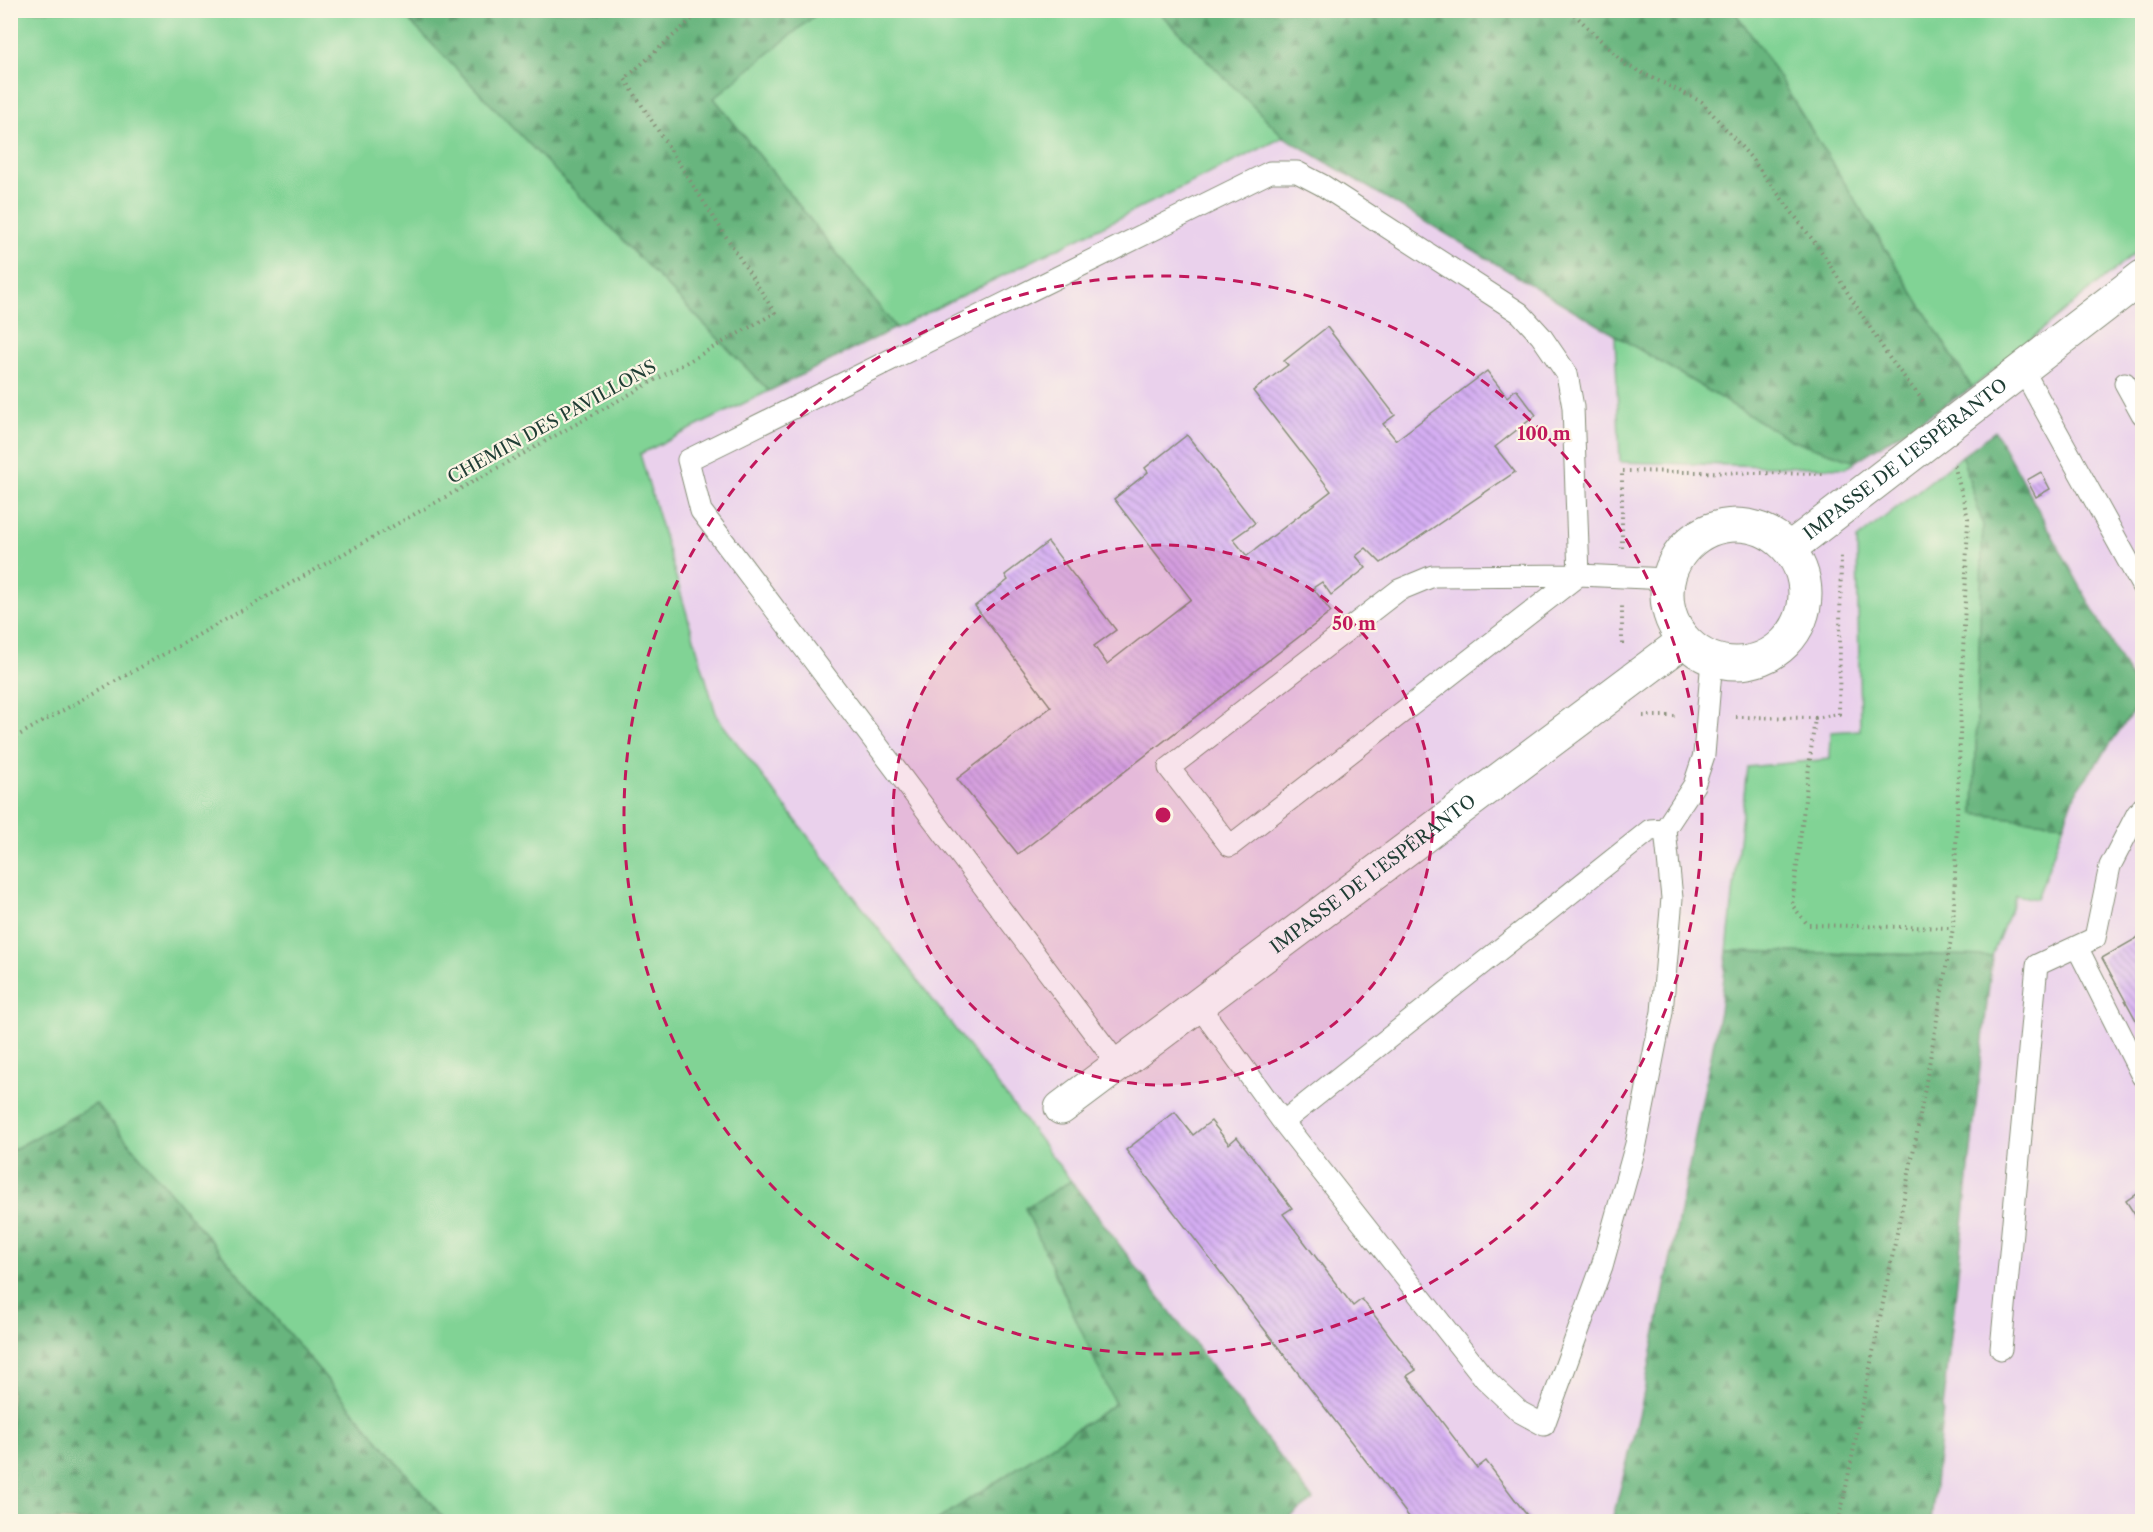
<svg xmlns="http://www.w3.org/2000/svg" width="2153" height="1532" font-family="'Libre Caslon Text',serif">
<defs>
<pattern id="forest-firs" width="22" height="20" patternUnits="userSpaceOnUse" patternTransform="scale(1.5)"><rect width="22" height="20" fill="#68b57e"/><path d="M5 1l3.5 6h-7zM16 11l3.5 6h-7z" fill="#559468"/></pattern>
<pattern id="building-back-hatch" width="6" height="6" patternUnits="userSpaceOnUse" patternTransform="scale(1.5)"><rect width="6" height="6" fill="#d5aef3"/><path d="M-1 5l2 2M0 0l6 6M5-1l2 2" fill="none" stroke="#ac8fc6"/></pattern>
</defs>
<rect width="100%" height="100%" fill="#fcf5e5"/>
<filter id="ink" filterUnits="userSpaceOnUse"><feTurbulence type="fractalNoise" baseFrequency=".0167" numOctaves="2"/><feDisplacementMap in="SourceGraphic" scale="12" xChannelSelector="R" yChannelSelector="G"/><feConvolveMatrix kernelMatrix="1 2 1 2 8 2 1 2 1" color-interpolation-filters="sRGB"/></filter>
<filter id="wash" filterUnits="userSpaceOnUse"><feTurbulence type="fractalNoise" baseFrequency=".008" numOctaves="4" result="noise"/><feDisplacementMap in="SourceGraphic" scale="24" xChannelSelector="R" yChannelSelector="G"/><feGaussianBlur stdDeviation="1.35" result="paint"/><feColorMatrix in="noise" values="0 0 0 0 0 0 0 0 0 0 0 0 0 0 0 0 0 1.4 0 .05"/><feComposite in="paint" operator="in"/></filter>
<g filter="url(#wash)">
<rect width="100%" height="100%" fill="#ecdfbd"/>
<!-- built -->
<path fill="#ead1ec" d="M1284 137 1615 335 1620 462 1845 468 1972 388 2142 247V1521H1931L1992 956 2016 895 2037 899 2076 792 2142 699 1995 432 1857 539 1860 730 1830 759 1747 767 1720 1011 1641 1407 1612 1522 1285 1521 1313 1500 717 717 640 454Z"/>
<!-- grass -->
<path fill="#81d395" stroke="#508864" stroke-width="1.5" d="M11 11H400L769 391 640 454 717 717 1071 1181 1025 1208 1115 1404 936 1521H446L96 1104 11 1151Z
M820 11H1158L1284 137 896 328 714 98Z
M1734 11H2142V247L1972 388 1760 47Z
M1615 335 1791 440 1856 461 1845 468 1620 462Z
M1962 456 1983 525 1974 814 2064 824 2037 899 2016 895 1992 956 1727 951 1747 767 1830 759 1831 732 1860 730 1857 539Z"/>
<!-- forest -->
<path fill="url(#forest-firs)" stroke="#447959" stroke-width="1.5" d="M400 11H820L714 98 896 328 769 391Z
M1158 11H1734L1760 47 1972 388 1856 461 1791 440 1284 137Z
M1995 431 2142 699 2076 792 2064 824 1974 814 1983 525 1962 456Z
M1727 951 1992 956 1931 1521H1612L1641 1407 1720 1011Z
M96 1104 446 1521H11V1151Z
M1071 1181 1313 1500 1285 1521H936L1115 1404 1025 1208Z"/>
<g id="blocks">
<!-- building -->
<path fill="url(#building-back-hatch)" d="M1327 327 1395 415 1383 424 1396 440 1487 371 1507 397 1516 389 1536 415 1495 447 1515 472 1381 563 1366 548 1356 556 1366 568 1331 595 1322 582 1313 588 1331 612 1018 854 957 779 1051 707 975 606 1008 580 1005 575 1048 542 1116 630 1094 646 1107 664 1191 599 1114 499 1148 472 1145 468 1187 435 1255 523 1233 539 1247 556 1331 491 1253 391 1288 365 1284 361Z
M2041 472 2050 489 2036 497 2027 480Z
M2142 935V1031L2102 958Z
M1175 1112 1193 1135 1211 1121 1229 1144 1237 1137 1292 1208 1283 1214 1353 1306 1362 1299 1416 1370 1407 1376 1477 1468 1486 1461 1532 1522H1413L1126 1150Z
M2142 1190V1226L2126 1201Z"/>
</g>
</g>
<g filter="url(#ink)">
<use href="#blocks" fill-opacity="0" stroke="#868e78" stroke-width="1.5"/>
<g fill="none" stroke-linecap="round" stroke-linejoin="round">
<!-- service casing -->
<g stroke="#868e78" stroke-width="23">
<path id="service" d="M2023 370 2142 586
M2125 383 2142 414
M1665 829 1650 830 1283 1122 1485 1379 1520 1412 1544 1425 1602 1266 1636 1144 1662 1012 1672 898 1665 829 1694 785 1704 755 1712 659
M2077 947 2142 1076
M1199 1006 1283 1122
M1119 1066 701 511 688 460 1270 172H1297L1322 185 1520 313 1541 336 1567 374 1573 407 1579 575 1230 846 1169 768 1399 590 1433 576 1579 575 1668 579
M2001 1349 2037 965 2095 938 2110 866 2137 814 2142 808"/>
</g>
<!-- minor casing -->
<g stroke="#868e78" stroke-width="35">
<g id="minor">
<circle cx="1736" cy="594" r="69"/>
<path id="s1" d="M1789 549 2142 277"/>
<path id="s2" d="M1061 1108 1684 641"/>
</g>
</g>
<!-- path -->
<path stroke="#868e78" stroke-width="4" stroke-dasharray="1.5 4.5" stroke-linecap="butt" d="M1570 10 1626 65 1702 102 1752 159 1821 251 1890 359 1924 402
M1622 548V471L1826 474
M1622 644V606
M1643 716H1677
M1736 717 1815 718 1792 905 1808 925 1953 928
M1815 718 1839 714 1841 554
M10 740 775 313 625 79 702 10
M1839 1522 1917 1133 1953 928 1968 518 1954 464"/>
<!-- service -->
<use href="#service" stroke="#fff" stroke-width="21"/>
<!-- minor -->
<use href="#minor" stroke="#fff" stroke-width="33"/>
</g>
</g>
<!-- distance rings -->
<circle cx="1163" cy="815" r="270" fill="#c2185b" fill-opacity=".12"/>
<g fill="none" stroke="#c2185b" stroke-width="3" stroke-dasharray="10 8">
<circle cx="1163" cy="815" r="270"/>
<circle cx="1163" cy="815" r="539"/>
</g>
<g text-anchor="middle" dominant-baseline="central" stroke-width="4.5" stroke-linejoin="round" paint-order="stroke">
<!-- street labels -->
<g font-size="18" fill="#1f3d34" stroke="#fcf5e5">
<text transform="translate(552 422) rotate(-29)">CHEMIN DES PAVILLONS</text>
<text stroke="none"><textPath href="#s1" startOffset="147">IMPASSE DE L'ESPÉRANTO</textPath></text>
<text stroke="none"><textPath href="#s2" startOffset="390">IMPASSE DE L'ESPÉRANTO</textPath></text>
</g>
</g>
<circle cx="1163" cy="815" r="9" fill="#c2185b" stroke="#fcf5e5" stroke-width="3"/>
<g font-size="18" text-anchor="middle" font-weight="bold" fill="#c2185b" stroke="#fcf5e5" stroke-width="4.5" stroke-linejoin="round" paint-order="stroke">
<text x="1544" y="440">100 m</text>
<text x="1354" y="630">50 m</text>
</g>
<!-- margin -->
<rect width="2153" height="1532" fill="none" stroke="#fcf5e5" stroke-width="36"/>
</svg>
